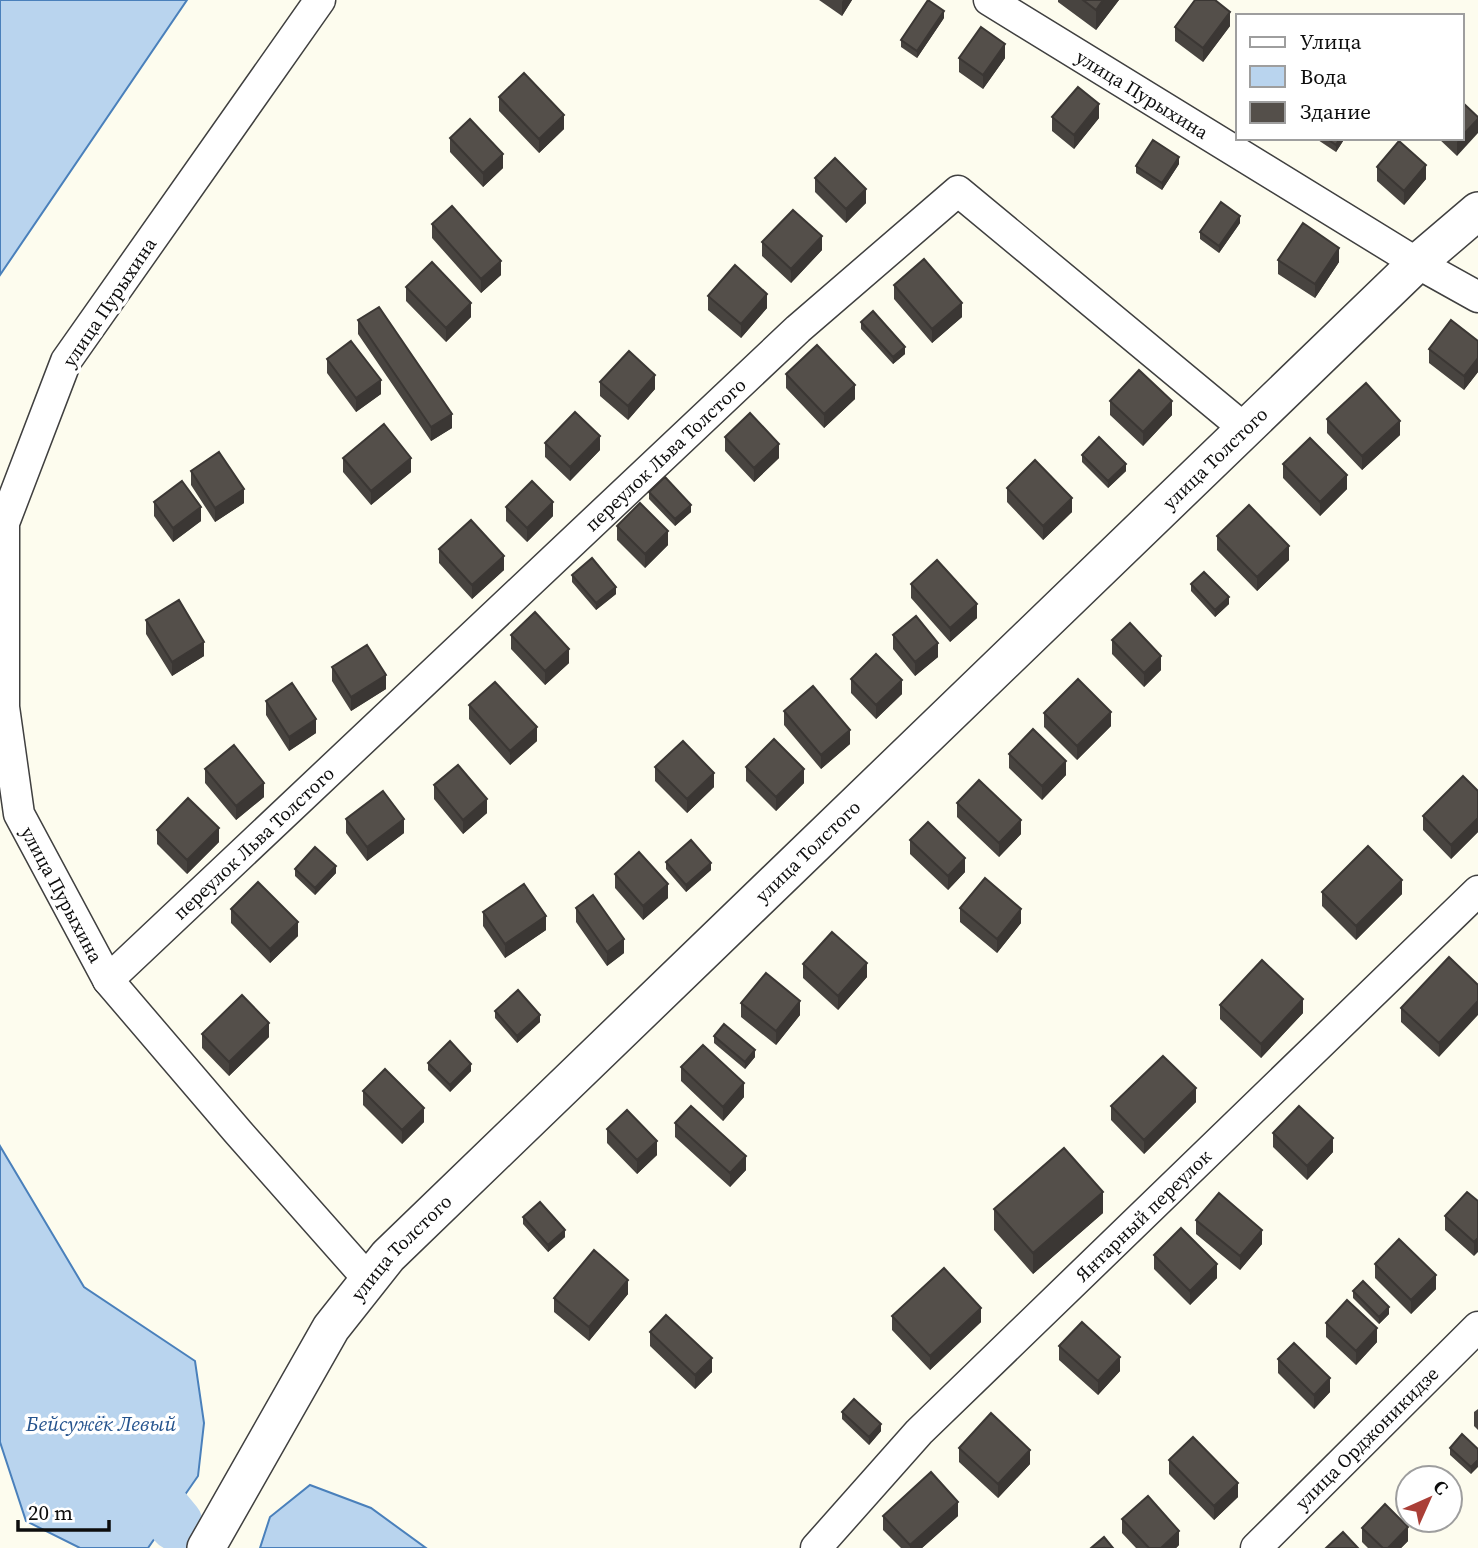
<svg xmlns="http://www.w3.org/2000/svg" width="1478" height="1548" font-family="'Source Serif 4',serif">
<rect width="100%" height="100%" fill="#fdfcee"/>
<!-- water -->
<path fill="#b9d4ee" stroke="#4a80bb" stroke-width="2" d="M0 0H187L0 275Z
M0 1146 84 1287 195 1361 204 1423 198 1476 148 1548H80L26 1521 0 1442Z
M310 1485 371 1508 426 1548H260L270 1517Z"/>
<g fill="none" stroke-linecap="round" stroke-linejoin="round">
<!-- river -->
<path stroke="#b9d4ee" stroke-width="54" d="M123 1460 176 1524"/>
<!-- minor casing -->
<g stroke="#404040" stroke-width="33">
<g id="minor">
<path id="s1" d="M320 0 66 361 4 523V707L19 814 108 980 238 1132 369 1280"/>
<path id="s2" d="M989 0 1417 263 1478 297"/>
<path id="s3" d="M108 980 798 329 958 191 1245 429"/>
<path id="s4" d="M816 1548 919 1432 1478 891"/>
<path id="s5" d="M1256 1548 1478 1327"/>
</g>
</g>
<!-- tertiary casing -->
<g stroke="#404040" stroke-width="40">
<g id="tertiary">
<path id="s6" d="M206 1548 331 1328 388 1256 1417 263 1478 211"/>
</g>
</g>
<!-- minor -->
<use href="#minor" stroke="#fff" stroke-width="30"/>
<!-- tertiary -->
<use href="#tertiary" stroke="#fff" stroke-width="37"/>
</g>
<!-- wall -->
<path fill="#484440" d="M819 0H852L842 16Z
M1058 0H1119L1096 30 1058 2Z
M944 18 917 58 901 47V40Z
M1230 26 1203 62 1175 41V27Z
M959 58H1005L983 89 959 72Z
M499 97 564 129 539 153 499 111Z
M1052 117 1099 118 1074 149 1052 131Z
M450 138 503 168 483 187 450 152Z
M1315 138H1345L1336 152Z
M1438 138H1462L1457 156Z
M1179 164 1162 190 1136 173V166Z
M1377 167 1426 179 1404 205 1377 181Z
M815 178 866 203 846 223 815 192Z
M1240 223 1219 253 1200 239V232Z
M432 224 501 275 481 293 432 238Z
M762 242 822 250 791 283 762 256Z
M1278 260 1339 262 1315 298 1278 274Z
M894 285 962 317 932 343 894 299Z
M406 287 471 317 446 342 406 301Z
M708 296 767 308 741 338 708 310Z
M358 320 452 428 431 441 358 334Z
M861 322 905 354 893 364 861 329Z
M1478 341V372L1464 390 1429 363V349Z
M327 359 381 394 356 412 327 373Z
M786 374 855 399 824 428 786 388Z
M600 382 655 389 628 420 600 396Z
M1110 401 1172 415 1143 446 1110 415Z
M1327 419 1400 435 1362 470 1327 433Z
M725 437 779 458 754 482 725 451Z
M545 443 600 450 570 481 545 457Z
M1082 455 1126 471 1108 488 1082 462Z
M343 458 411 472 371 505 343 472Z
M1283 464 1347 489 1320 516 1283 478Z
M191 471 244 503 215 522 191 485Z
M1007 488 1072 512 1043 540 1007 502Z
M649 492 691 512 675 526 649 499Z
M154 502 201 521 173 542 154 516Z
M506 507 553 516 527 542 506 521Z
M617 526 668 545 645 568 617 540Z
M1217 536 1289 560 1257 591 1217 550Z
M439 549 504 570 472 599 439 563Z
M572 575 616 594 596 610 572 582Z
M911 584 977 618 950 642 911 598Z
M1191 584 1229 604 1215 617 1191 591Z
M146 620 204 656 172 676 146 634Z
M511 635 569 663 545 685 511 649Z
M893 635 938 657 915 676 893 649Z
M1112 640 1161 670 1144 687 1112 654Z
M332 667 386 689 351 711 332 681Z
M851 679 902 694 876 719 851 693Z
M266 701 316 733 289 751 266 715Z
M469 705 537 741 510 765 469 719Z
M784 711 850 744 821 769 784 725Z
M1044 713 1111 726 1077 760 1044 727Z
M1009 754 1066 775 1042 800 1009 768Z
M655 767 714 787 687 813 655 781Z
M746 767 804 783 776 811 746 781Z
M205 769 264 797 236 820 205 783Z
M434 785 487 813 463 834 434 799Z
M1478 791V832L1451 859 1423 830V816Z
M957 803 1021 834 999 857 957 817Z
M346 819 404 833 367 861 346 833Z
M157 830 219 842 187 874 157 844Z
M910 840 965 872 948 890 910 854Z
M666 862 711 870 686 892 666 869Z
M295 869 336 873 315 895 295 876Z
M615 874 668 898 643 920 615 888Z
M1322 892 1402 894 1356 940 1322 906Z
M576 908 624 953 607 966 576 922Z
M960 908 1021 923 997 953 960 922Z
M231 909 298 936 270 963 231 923Z
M483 912 546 930 505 958 483 926Z
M1449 957 1439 1057 1401 1022V1008Z
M803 964 867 977 838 1010 803 978Z
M741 1003 800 1015 776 1045 741 1017Z
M1220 1005 1303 1013 1261 1058 1220 1019Z
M495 1011 540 1022 517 1043 495 1018Z
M202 1034 269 1037 229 1076 202 1048Z
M714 1036 755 1057 745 1069 714 1043Z
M428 1063 471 1071 450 1092 428 1070Z
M681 1067 744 1097 723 1121 681 1081Z
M363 1091 424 1122 402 1144 363 1105Z
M1196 1102 1144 1154 1111 1120V1106Z
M675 1123 746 1170 730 1187 675 1137Z
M607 1129 657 1155 637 1174 607 1143Z
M1273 1133 1333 1152 1307 1180 1273 1147Z
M1478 1201 1474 1256 1445 1230V1216Z
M994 1209 1103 1213 1033 1274 994 1230Z
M523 1217 565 1237 548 1252 523 1224Z
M1196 1220 1262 1244 1240 1270 1196 1234Z
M1154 1255 1217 1278 1190 1305 1154 1269Z
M1375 1264 1436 1289 1411 1314 1375 1278Z
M1353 1291 1389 1314 1379 1324 1353 1298Z
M628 1294 589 1341 554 1312V1298Z
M892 1316 981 1322 930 1370 892 1330Z
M1326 1323 1377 1342 1356 1365 1326 1337Z
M650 1332 712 1372 695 1389 650 1346Z
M1059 1346 1120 1371 1098 1395 1059 1360Z
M1278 1359 1330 1392 1314 1409 1278 1373Z
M1478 1409V1430L1474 1426V1412Z
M842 1412 881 1431 869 1445 842 1419Z
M959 1448 1030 1464 998 1498 959 1462Z
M1450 1448 1478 1449 1471 1474 1450 1455Z
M1169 1460 1238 1497 1214 1520 1169 1474Z
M1408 1482V1510L1401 1502V1488Z
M883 1516H958L922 1548H901L883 1530Z
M1122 1519 1179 1545 1176 1548H1136L1122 1533Z
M1417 1520H1435L1425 1529Z
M1362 1528 1408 1541 1401 1548H1368L1362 1542Z"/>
<!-- shaded-wall -->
<path fill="#3b3734" d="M843 0H852L842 16V2Z
M1103 0H1119L1096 30V10Z
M944 11V18L917 58V51Z
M1230 12V26L1203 62V48Z
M1005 44V58L983 89V75Z
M1099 104V118L1074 149V135Z
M564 115V129L539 153V139Z
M1478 119V133L1457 156V142L1460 138H1462V136Z
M1340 138H1345L1336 152V145Z
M503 154V168L483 187V173Z
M1179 157V164L1162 190V183Z
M1426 165V179L1404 205V191Z
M866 189V203L846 223V209Z
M1240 216V223L1219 253V246Z
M822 236V250L791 283V269Z
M1339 248V262L1315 298V284Z
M501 261V275L481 293V279Z
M767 294V308L741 338V324Z
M471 303V317L446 342V328Z
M962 303V317L932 343V329Z
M905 347V354L893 364V357Z
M1478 358V372L1464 390V376Z
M655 375V389L628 420V406Z
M381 380V394L356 412V398Z
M855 385V399L824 428V414Z
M1172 401V415L1143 446V432Z
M452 414V428L431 441V427Z
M1400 421V435L1362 470V456Z
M600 436V450L570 481V467Z
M779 444V458L754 482V468Z
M411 458V472L371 505V491Z
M1126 464V471L1108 488V481Z
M1347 475V489L1320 516V502Z
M244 489V503L215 522V508Z
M1072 498V512L1043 540V526Z
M553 502V516L527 542V528Z
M691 505V512L675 526V519Z
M201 507V521L173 542V528Z
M668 531V545L645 568V554Z
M1289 546V560L1257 591V577Z
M504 556V570L472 599V585Z
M616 587V594L596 610V603Z
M1229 597V604L1215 617V610Z
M977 604V618L950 642V628Z
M204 642V656L172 676V662Z
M938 643V657L915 676V662Z
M569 649V663L545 685V671Z
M1161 656V670L1144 687V673Z
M386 675V689L351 711V697Z
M902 680V694L876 719V705Z
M1111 712V726L1077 760V746Z
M316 719V733L289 751V737Z
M537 727V741L510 765V751Z
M850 730V744L821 769V755Z
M1066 761V775L1042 800V786Z
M804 769V783L776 811V797Z
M714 773V787L687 813V799Z
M264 783V797L236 820V806Z
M487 799V813L463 834V820Z
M1478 818V832L1451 859V845Z
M404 819V833L367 861V847Z
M1021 820V834L999 857V843Z
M219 828V842L187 874V860Z
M965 858V872L948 890V876Z
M711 863V870L686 892V885Z
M336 866V873L315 895V888Z
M1402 880V894L1356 940V926Z
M668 884V898L643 920V906Z
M1021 909V923L997 953V939Z
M546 916V930L505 958V944Z
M298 922V936L270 963V949Z
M624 939V953L607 966V952Z
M867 963V977L838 1010V996Z
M1303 999V1013L1261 1058V1044Z
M800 1001V1015L776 1045V1031Z
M1478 1001V1015L1439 1057V1043Z
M540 1015V1022L517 1043V1036Z
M269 1023V1037L229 1076V1062Z
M755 1050V1057L745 1069V1062Z
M471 1064V1071L450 1092V1085Z
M744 1083V1097L723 1121V1107Z
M1196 1088V1102L1144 1154V1140Z
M424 1108V1122L402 1144V1130Z
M1333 1138V1152L1307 1180V1166Z
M657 1141V1155L637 1174V1160Z
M746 1156V1170L730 1187V1173Z
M1103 1192V1213L1033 1274V1253Z
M565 1230V1237L548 1252V1245Z
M1262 1230V1244L1240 1270V1256Z
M1478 1238V1252L1474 1256V1242Z
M1217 1264V1278L1190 1305V1291Z
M1436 1275V1289L1411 1314V1300Z
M628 1280V1294L589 1341V1327Z
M1389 1307V1314L1379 1324V1317Z
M981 1308V1322L930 1370V1356Z
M1377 1328V1342L1356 1365V1351Z
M1120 1357V1371L1098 1395V1381Z
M712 1358V1372L695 1389V1375Z
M1330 1378V1392L1314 1409V1395Z
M881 1424V1431L869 1445V1437Z
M1030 1450V1464L998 1498V1484Z
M1478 1460V1467L1471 1474V1467Z
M1238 1483V1497L1214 1520V1506Z
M958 1502V1516L922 1548H910V1545Z
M1425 1520H1435L1425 1529Z
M1408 1527V1541L1401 1548H1388Z
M1179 1531V1545L1176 1548H1161Z"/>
<!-- building -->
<path fill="#544f4a" stroke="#3b3734" stroke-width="2" d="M928 0 944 11 917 51 901 40Z
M1083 0H1103L1096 10Z
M1195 0H1215L1230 12 1203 48 1175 27Z
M981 27 1005 44 983 75 959 58Z
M524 73 564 115 539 139 499 97Z
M1078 87 1099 104 1074 135 1052 117Z
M1462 102 1478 117V119L1462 136Z
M470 119 503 154 483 173 450 138Z
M1326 138H1340L1336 145Z
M1153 140 1179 157 1162 183 1136 166Z
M1399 141 1426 165 1404 191 1377 167Z
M835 158 866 189 846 209 815 178Z
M1221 202 1240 216 1219 246 1200 232Z
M452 206 501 261 481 279 432 224Z
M793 210 822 236 791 269 762 242Z
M1303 223 1339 248 1315 284 1278 260Z
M924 259 962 303 932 329 894 285Z
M432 262 471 303 446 328 406 287Z
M735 265 767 294 741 324 708 296Z
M379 307 452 414 431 427 358 320Z
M873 311 905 347 893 357 861 322Z
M1451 320 1478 341V358L1464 376 1429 349Z
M351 341 381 380 356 398 327 359Z
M817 345 855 385 824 414 786 374Z
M629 351 655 375 628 406 600 382Z
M1139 370 1172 401 1143 432 1110 401Z
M1366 383 1400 421 1362 456 1327 419Z
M575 412 600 436 570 467 545 443Z
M750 413 779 444 754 468 725 437Z
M384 424 411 458 371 491 343 458Z
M1099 437 1126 464 1108 481 1082 455Z
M1310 438 1347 475 1320 502 1283 464Z
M219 452 244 489 215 508 191 471Z
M1035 460 1072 498 1043 526 1007 488Z
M665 477 691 505 675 519 649 492Z
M182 481 201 507 173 528 154 502Z
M532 481 553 502 527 528 506 507Z
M640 503 668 531 645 554 617 526Z
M1249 505 1289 546 1257 577 1217 536Z
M471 520 504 556 472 585 439 549Z
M592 558 616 587 596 603 572 575Z
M937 560 977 604 950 628 911 584Z
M1204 572 1229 597 1215 610 1191 584Z
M179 600 204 642 172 662 146 620Z
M535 612 569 649 545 671 511 635Z
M916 616 938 643 915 662 893 635Z
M1130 623 1161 656 1144 673 1112 640Z
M367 645 386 675 351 697 332 667Z
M876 654 902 680 876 705 851 679Z
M1078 679 1111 712 1077 746 1044 713Z
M495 682 537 727 510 751 469 705Z
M292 683 316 719 289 737 266 701Z
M813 686 850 730 821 755 784 711Z
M1033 729 1066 761 1042 786 1009 754Z
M774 739 804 769 776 797 746 767Z
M683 741 714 773 687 799 655 767Z
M234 745 264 783 236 806 205 769Z
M458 765 487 799 463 820 434 785Z
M1463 776 1478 791V818L1451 845 1423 816Z
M979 780 1021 820 999 843 957 803Z
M383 791 404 819 367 847 346 819Z
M188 798 219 828 187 860 157 830Z
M928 822 965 858 948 876 910 840Z
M691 840 711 863 686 885 666 862Z
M1368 846 1402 880 1356 926 1322 892Z
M315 847 336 866 315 888 295 869Z
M639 852 668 884 643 906 615 874Z
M985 878 1021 909 997 939 960 908Z
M258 882 298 922 270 949 231 909Z
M524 884 546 916 505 944 483 912Z
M593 895 624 939 607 952 576 908Z
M832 932 867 963 838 996 803 964Z
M1449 957 1478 985V1001L1439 1043 1401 1008Z
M1262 960 1303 999 1261 1044 1220 1005Z
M766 973 800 1001 776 1031 741 1003Z
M518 990 540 1015 517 1036 495 1011Z
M242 995 269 1023 229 1062 202 1034Z
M724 1024 755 1050 745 1062 714 1036Z
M450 1041 471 1064 450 1085 428 1063Z
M703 1045 744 1083 723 1107 681 1067Z
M1163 1056 1196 1088 1144 1140 1111 1106Z
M385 1069 424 1108 402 1130 363 1091Z
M691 1106 746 1156 730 1173 675 1123Z
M1299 1106 1333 1138 1307 1166 1273 1133Z
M627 1110 657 1141 637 1160 607 1129Z
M1064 1148 1103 1192 1033 1253 994 1209Z
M1467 1192 1478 1201V1238L1474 1242 1445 1216Z
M1219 1193 1262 1230 1240 1256 1196 1220Z
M540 1202 565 1230 548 1245 523 1217Z
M1181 1228 1217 1264 1190 1291 1154 1255Z
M1399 1239 1436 1275 1411 1300 1375 1264Z
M594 1250 628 1280 589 1327 554 1298Z
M944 1268 981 1308 930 1356 892 1316Z
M1363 1281 1389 1307 1379 1317 1353 1291Z
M1347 1300 1377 1328 1356 1351 1326 1323Z
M666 1315 712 1358 695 1375 650 1332Z
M1082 1322 1120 1357 1098 1381 1059 1346Z
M1294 1343 1330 1378 1314 1395 1278 1359Z
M854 1399 881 1424 869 1437 842 1412Z
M991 1413 1030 1450 998 1484 959 1448Z
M1462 1434 1478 1449V1460L1471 1467 1450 1448Z
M1193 1437 1238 1483 1214 1506 1169 1460Z
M1424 1468 1432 1478H1412Z
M931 1472 958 1502 910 1545 883 1516Z
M1408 1482V1496L1401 1488Z
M1148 1496 1179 1531 1161 1548H1149L1122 1519Z
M1385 1504 1408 1527 1388 1548H1383L1362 1528Z
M1343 1532 1358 1548H1326Z
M1104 1537 1113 1548H1091Z"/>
<g text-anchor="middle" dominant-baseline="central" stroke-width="7" stroke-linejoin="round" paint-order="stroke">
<!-- street labels -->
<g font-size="19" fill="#0d0d0d" stroke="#fff">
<text stroke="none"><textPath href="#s2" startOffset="180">улица Пурыхина</textPath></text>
<text transform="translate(109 302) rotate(-56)">улица Пурыхина</text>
<text stroke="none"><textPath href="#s3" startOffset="766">переулок Льва Толстого</textPath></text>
<text stroke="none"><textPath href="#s6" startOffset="1494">улица Толстого</textPath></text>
<text stroke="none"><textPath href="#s3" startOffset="200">переулок Льва Толстого</textPath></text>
<text stroke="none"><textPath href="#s6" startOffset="928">улица Толстого</textPath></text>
<text stroke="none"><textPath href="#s1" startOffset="998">улица Пурыхина</textPath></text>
<text stroke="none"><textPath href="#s4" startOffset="467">Янтарный переулок</textPath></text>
<text stroke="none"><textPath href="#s6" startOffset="360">улица Толстого</textPath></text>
<text stroke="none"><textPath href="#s5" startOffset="156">улица Орджоникидзе</textPath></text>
</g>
<!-- water labels -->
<g font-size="21" font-style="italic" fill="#26548e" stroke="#fff">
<text x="101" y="1423">Бейсужёк Левый</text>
</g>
</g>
<!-- legend -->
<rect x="1236" y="14" width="228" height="126" fill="#ffffff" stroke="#9e9e9e" stroke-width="2"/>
<rect x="1250" y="37" width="35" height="10" fill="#ffffff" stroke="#9e9e9e" stroke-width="2"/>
<text x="1300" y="49" font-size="21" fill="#0d0d0d">Улица</text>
<rect x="1250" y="66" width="35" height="21" fill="#b9d4ee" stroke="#9e9e9e" stroke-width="2"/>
<text x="1300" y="84" font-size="21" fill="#0d0d0d">Вода</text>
<rect x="1250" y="102" width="35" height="21" fill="#544f4a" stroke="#9e9e9e" stroke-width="2"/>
<text x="1300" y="119" font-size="21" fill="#0d0d0d">Здание</text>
<!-- north arrow -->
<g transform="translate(1429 1499) rotate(45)"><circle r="33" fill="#ffffff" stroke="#9e9e9e" stroke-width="2"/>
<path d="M0-5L12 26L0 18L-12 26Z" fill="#aa3f37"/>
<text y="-10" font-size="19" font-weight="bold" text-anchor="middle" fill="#0d0d0d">С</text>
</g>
<!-- scale -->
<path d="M18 1520v10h91v-10" fill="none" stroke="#0d0d0d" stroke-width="3.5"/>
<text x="28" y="1520" font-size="21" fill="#0d0d0d" stroke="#ffffff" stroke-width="5" paint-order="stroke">20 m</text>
</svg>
